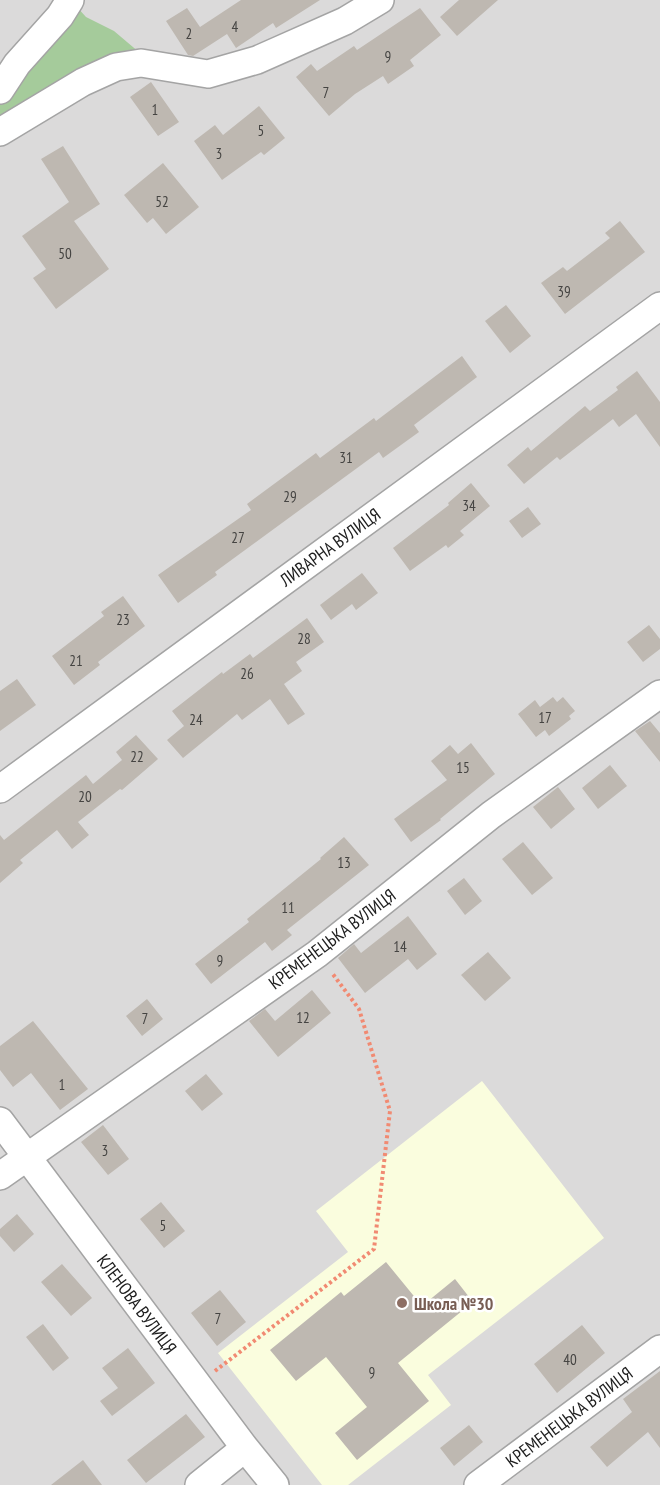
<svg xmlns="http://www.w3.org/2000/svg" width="660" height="1485" font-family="'PT Sans Narrow',sans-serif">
<rect width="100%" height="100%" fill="#eeebe4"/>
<!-- residential -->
<path fill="#dbdada" d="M0 0H660V1485H0Z"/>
<!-- education -->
<path fill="#fafdde" d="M482 1081 604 1238 428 1375 451 1405 348 1485H322L218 1353 348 1252 316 1211Z"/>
<!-- forest -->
<path fill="#a5cb9b" d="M76 6 86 17 114 31 140 53 0 120V103Z"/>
<!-- building -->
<path fill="#beb8b1" d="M241 0H320L276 28 273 23 236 48 227 34 193 56 188 55 166 21 187 8 200 27Z
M459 0H498L457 36 440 17Z
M420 8 441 35 410 60 414 66 388 84 383 76 355 94 329 116 296 77 311 64 317 71 354 46 357 50Z
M151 82 179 122 158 136 130 97Z
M259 106 285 138 264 155 261 152 222 180 194 141 215 125 223 135Z
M63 146 100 204 74 221 109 269 56 309 33 278 46 269 22 236 69 202 41 159Z
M163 163 199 207 166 234 153 218 147 223 124 195Z
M620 221 645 252 565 314 541 283 563 267 567 271 610 238 605 233Z
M506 305 531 336 510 353 485 321Z
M462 356 477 377 414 425 419 432 383 458 379 452 215 572 217 575 178 603 158 575 251 510 247 504 316 453 320 458 374 418 376 421Z
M637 371 660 402V447L636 414 619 427 613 419 560 460 557 457 524 484 507 465 528 447 531 451 585 406 590 411 618 390 616 387Z
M471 483 490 506 460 531 464 535 448 548 446 545 410 571 393 548 449 505 448 503Z
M528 507 541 524 522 538 509 521Z
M362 573 378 593 356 610 352 604 331 620 320 605Z
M123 596 145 626 98 662 100 665 74 685 52 656 104 616 101 612Z
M307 618 324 642 296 662 302 671 284 684 305 714 288 725 270 699 242 720 237 714 183 758 167 740 184 726 172 711 222 672 223 674 250 654 253 658Z
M649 625 660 639V649L643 662 627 642Z
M17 679 36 705 0 731V691Z
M553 697 557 702 563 697 575 711 569 716 571 719 549 736 545 730 536 737 518 714 535 700 540 707Z
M650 721 660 733V762L635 731Z
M136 735 158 759 122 790 120 789 78 822 89 835 72 849 57 830 20 860 23 863 0 883V835L4 840 86 775 93 784 122 760 116 752Z
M471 743 495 774 440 819 441 820 411 842 394 819 447 780 431 761 450 745 458 754Z
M610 765 627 786 598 809 582 788Z
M558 787 575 809 551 829 533 807Z
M344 837 369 865 287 930 292 935 272 951 265 942 211 984 195 964 249 922 247 919 321 859 320 858Z
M523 842 553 878 532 895 502 859Z
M464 878 482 901 465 915 447 891Z
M408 916 437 954 417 970 408 959 365 993 338 958 354 944 361 953Z
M488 952 511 978 485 1001 461 975Z
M312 990 331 1013 278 1057 249 1021 265 1009 275 1021Z
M147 999 163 1019 142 1036 126 1016Z
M33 1021 88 1089 60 1110 31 1073 13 1087 0 1070V1046Z
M206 1074 223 1094 202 1111 185 1091Z
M103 1125 129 1159 108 1175 81 1142Z
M161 1202 185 1231 164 1248 140 1219Z
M17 1214 34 1234 14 1252 0 1236V1229Z
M386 1262 422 1306 455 1279 473 1302 398 1363 429 1401 357 1460 335 1433 367 1407 326 1357 296 1381 270 1350 341 1292 344 1296Z
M62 1264 92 1298 71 1316 41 1282Z
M220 1290 246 1322 217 1346 191 1313Z
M43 1324 69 1358 53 1371 26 1337Z
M582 1325 605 1353 557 1393 534 1364Z
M128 1348 155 1383 112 1416 100 1401 118 1388 102 1368Z
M660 1371V1448L648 1432 607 1467 590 1447 632 1412 623 1399Z
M186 1414 205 1437 146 1483 127 1460Z
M469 1425 483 1442 454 1466 440 1448Z
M83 1460 102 1485H51Z"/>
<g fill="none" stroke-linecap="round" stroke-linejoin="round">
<!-- minor casing -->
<g stroke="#a4a4a4" stroke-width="30">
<path id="minor" d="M0 90 17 64 60 16 70 0
M0 132 83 82 116 67 141 63 208 74 257 60 345 21 380 0
M0 789 660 306
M0 1121 245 1448 275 1485
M0 1176 317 954 491 815 660 694
M199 1485 245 1448
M478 1485 660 1349"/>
</g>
<!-- path -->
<path stroke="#f18a72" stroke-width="4" stroke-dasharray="3 3" stroke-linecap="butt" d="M215 1371 374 1249 390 1111 359 1009 332 973"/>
<!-- minor -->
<use href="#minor" stroke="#fff" stroke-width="27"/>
</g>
<!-- markers -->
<circle fill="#8d6e63" stroke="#fff" stroke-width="2" cx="402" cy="1303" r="6"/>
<g text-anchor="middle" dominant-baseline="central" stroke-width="5" stroke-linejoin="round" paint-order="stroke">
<!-- number labels -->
<g font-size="15" fill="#454442">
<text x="235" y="26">4</text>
<text x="189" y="33">2</text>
<text x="388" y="56">9</text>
<text x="326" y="92">7</text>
<text x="155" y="109">1</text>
<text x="261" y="130">5</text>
<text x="219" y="153">3</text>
<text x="162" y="201">52</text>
<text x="65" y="253">50</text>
<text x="564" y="291">39</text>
<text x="346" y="457">31</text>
<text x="290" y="496">29</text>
<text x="469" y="505">34</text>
<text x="238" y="537">27</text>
<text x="123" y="619">23</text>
<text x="304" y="638">28</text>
<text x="76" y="660">21</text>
<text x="247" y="673">26</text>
<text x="545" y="717">17</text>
<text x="196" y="719">24</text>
<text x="137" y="756">22</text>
<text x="463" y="767">15</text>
<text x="85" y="796">20</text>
<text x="344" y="862">13</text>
<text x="288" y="907">11</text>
<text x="400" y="946">14</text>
<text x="220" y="960">9</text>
<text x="303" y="1017">12</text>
<text x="145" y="1018">7</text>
<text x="62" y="1084">1</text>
<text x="105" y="1150">3</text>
<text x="163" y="1225">5</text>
<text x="218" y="1318">7</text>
<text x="570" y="1359">40</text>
<text x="372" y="1372">9</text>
</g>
<!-- street labels -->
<g font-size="18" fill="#1d1d1d" stroke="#fff">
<text transform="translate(330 547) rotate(-36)">ЛИВАРНА ВУЛИЦЯ</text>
<text transform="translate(332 939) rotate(-37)">КРЕМЕНЕЦЬКА ВУЛИЦЯ</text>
<text transform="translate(137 1304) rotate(53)">КЛЕНОВА ВУЛИЦЯ</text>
<text transform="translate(569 1417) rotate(-37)">КРЕМЕНЕЦЬКА ВУЛИЦЯ</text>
</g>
<!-- education labels -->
<g font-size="18" font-weight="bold" fill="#785e54" stroke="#fff" text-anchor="start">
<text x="414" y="1303">Школа №30</text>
</g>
</g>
</svg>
